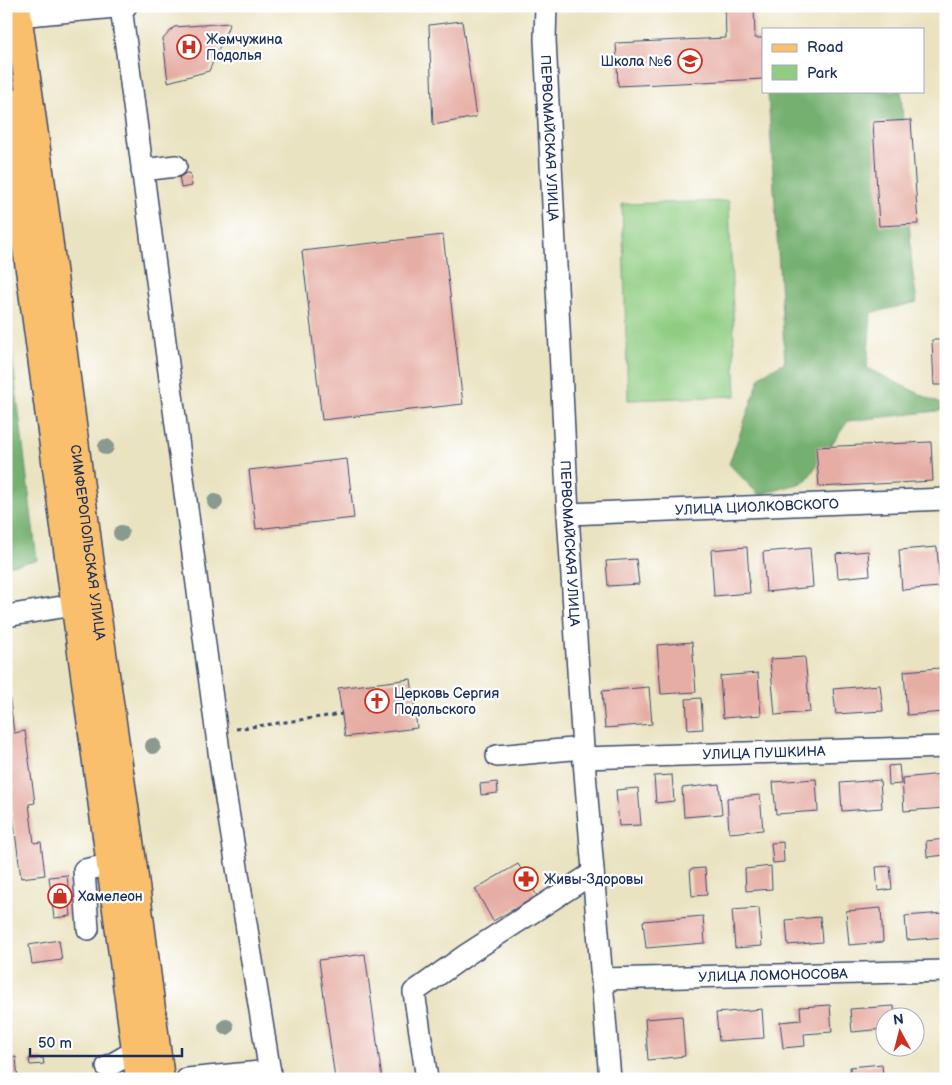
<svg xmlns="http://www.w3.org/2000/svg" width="952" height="1085" font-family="'Balsamiq Sans',sans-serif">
<rect width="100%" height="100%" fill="#fff"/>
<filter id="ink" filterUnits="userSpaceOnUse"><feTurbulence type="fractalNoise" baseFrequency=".02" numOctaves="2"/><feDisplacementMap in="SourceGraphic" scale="10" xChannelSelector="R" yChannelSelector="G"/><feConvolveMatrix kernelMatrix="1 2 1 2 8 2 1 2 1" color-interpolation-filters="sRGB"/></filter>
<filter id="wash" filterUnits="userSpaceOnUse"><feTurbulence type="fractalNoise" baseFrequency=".0096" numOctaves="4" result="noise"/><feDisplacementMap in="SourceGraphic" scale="20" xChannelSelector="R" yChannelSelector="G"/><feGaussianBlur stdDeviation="1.12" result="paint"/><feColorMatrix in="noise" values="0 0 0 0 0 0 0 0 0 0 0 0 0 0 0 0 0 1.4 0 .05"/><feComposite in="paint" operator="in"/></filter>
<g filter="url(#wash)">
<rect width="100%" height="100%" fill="#eae3c1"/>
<!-- green -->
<path fill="#90cd82" stroke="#567e70" d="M729 201 736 396 628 400 622 204Z"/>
<!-- forest -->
<path fill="#74b070" stroke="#487067" d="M773 91H901L912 267 917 302 871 313 867 368 946 407V410L848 421 805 482 759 495 729 464 761 375 785 362 768 93Z
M6 306 37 560 6 566Z"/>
<g id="blocks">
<!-- building -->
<path fill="#e6ada4" d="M725 6H754L755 38H763V79L618 86 616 43 726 38Z
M462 21 476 117 433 125 429 25Z
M230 23 209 71 168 82 163 39 174 27Z
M911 120 918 224 879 226 873 122Z
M190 173 192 186 181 188 179 174Z
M443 235 463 404 322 420 302 251Z
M932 340H946V385H934Z
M931 442 933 481 819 487 816 447Z
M347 459 354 518 256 529 249 470Z
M747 547 750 593 714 596 711 550Z
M937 547 940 587 902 590 899 550Z
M810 548 813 587 766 592 763 552Z
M868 551 870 575 838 578 836 554Z
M636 559 639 584 608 586 606 561Z
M692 642 696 692 661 694 657 645Z
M805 657 810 712 775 715 770 659Z
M940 668 944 712 907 715 904 671Z
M758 673 761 715 723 718 720 676Z
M411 679 417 728 345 737 338 688Z
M880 685 883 711 836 714 833 689Z
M649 687 652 724 605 728 602 691Z
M6 693H9L14 733 25 731 35 803 29 804 34 843 41 842 45 875 21 878 6 763Z
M701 698 703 729 688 730 686 699Z
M899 765 901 784 889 785 888 766Z
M942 774 945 808 904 811 902 778Z
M672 775 674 801 656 803 654 776Z
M816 779 818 811 776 814 773 782Z
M880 780 882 808 842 811 840 783Z
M497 782 498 793 481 795 480 784Z
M719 784 722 814 684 817 682 788Z
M638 788 641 825 619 826 616 790Z
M760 795 763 830 729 833 727 798Z
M946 839V855L927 857 926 841Z
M783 842 784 862 773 863 771 843Z
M518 864 537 896 493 921 475 889Z
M771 866 772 889 746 891 745 869Z
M890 866 892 889 878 891 876 867Z
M705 868 707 895 692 896 690 869Z
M67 875 71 916 54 918 49 877Z
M941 891H946V905L942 906Z
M759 908 762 946 735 948 732 910Z
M881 908 883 942 849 945 846 911Z
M944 913 946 937 907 940 905 916Z
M703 916 705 943 646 948 643 921Z
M820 917 822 942 788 945 786 920Z
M59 940 62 960 32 964 29 945Z
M365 954 382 1079H335L319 960Z
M830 1005 832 1032 804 1034 805 1046 783 1048 780 1022 801 1020 800 1007Z
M894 1006 895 1018H884V1029L852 1032 850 1009Z
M762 1009 764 1038 719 1041 716 1013Z
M682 1016 685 1056 648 1060 645 1019Z
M16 1057 18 1079H6V1058Z
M43 1058 44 1064 30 1065 29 1059Z
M882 1064 883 1076 851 1079 850 1067Z"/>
</g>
</g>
<g filter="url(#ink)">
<use href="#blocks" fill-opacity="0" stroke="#3a4a6d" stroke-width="1"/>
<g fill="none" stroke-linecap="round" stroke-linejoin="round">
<!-- minor casing -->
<g stroke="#3a4a6d" stroke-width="24">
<g id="minor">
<path id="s1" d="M546 6 545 39 568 514 583 748 610 1079"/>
<path d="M121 7 222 774 271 1079"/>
<path d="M6 17 126 6"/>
<path d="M142 170 176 166"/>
<path id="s2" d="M568 514 946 499"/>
<path d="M6 616 74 605"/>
<path d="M497 756 583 748"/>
<path id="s3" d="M583 758 946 747"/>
<path d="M88 929 84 870 109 865"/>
<path id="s4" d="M601 979 946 971"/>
<path d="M107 1067 135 1051"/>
<path d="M187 1079 270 1071"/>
<path d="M427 1079 414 992 466 955 593 873"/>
</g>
</g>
<!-- major casing -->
<g stroke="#3a4a6d" stroke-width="29">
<g id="major">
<path id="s5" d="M17 6 46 214 96 604 133 862 161 1079"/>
<path d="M6 100 139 1079"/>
</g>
</g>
<!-- path -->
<path stroke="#3a4a6d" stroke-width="3" stroke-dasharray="4 4" stroke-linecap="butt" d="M236 729 342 714"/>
<!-- minor -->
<use href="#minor" stroke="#fff" stroke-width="21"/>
<!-- major -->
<use href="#major" stroke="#f9bf6d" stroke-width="26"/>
</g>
<!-- trees -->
<g fill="#8b9a91">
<circle cx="106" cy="447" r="8"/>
<circle cx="215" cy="502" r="8"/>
<circle cx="121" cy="533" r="8"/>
<circle cx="153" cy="746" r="8"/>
<circle cx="226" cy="1027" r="8"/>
</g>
</g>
<!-- icons -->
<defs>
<g id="hospital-ring" transform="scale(1.25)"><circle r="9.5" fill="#fff" stroke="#c8321e" stroke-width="1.5"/><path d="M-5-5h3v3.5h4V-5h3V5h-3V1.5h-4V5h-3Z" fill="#c8321e"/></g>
<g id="school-ring" transform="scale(1.25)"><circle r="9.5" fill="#fff" stroke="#c8321e" stroke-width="1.5"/><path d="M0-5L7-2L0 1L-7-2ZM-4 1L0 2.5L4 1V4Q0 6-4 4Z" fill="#c8321e"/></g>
<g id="church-ring" transform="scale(1.25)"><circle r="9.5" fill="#fff" stroke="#c8321e" stroke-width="1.5"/><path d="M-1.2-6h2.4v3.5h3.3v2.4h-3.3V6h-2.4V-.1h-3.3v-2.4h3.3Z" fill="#c8321e"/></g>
<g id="pharmacy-ring" transform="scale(1.25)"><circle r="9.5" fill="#fff" stroke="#c8321e" stroke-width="1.5"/><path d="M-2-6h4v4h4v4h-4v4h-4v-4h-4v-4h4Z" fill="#c8321e"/></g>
<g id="shop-ring" transform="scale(1.25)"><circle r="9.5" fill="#fff" stroke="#c8321e" stroke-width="1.5"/><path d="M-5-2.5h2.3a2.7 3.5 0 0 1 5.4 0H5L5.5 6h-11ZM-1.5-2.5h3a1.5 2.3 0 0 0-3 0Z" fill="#c8321e"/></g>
</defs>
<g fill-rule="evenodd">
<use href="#hospital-ring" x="189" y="47"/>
<use href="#school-ring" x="690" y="61"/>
<use href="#church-ring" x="377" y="701"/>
<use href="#pharmacy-ring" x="526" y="879"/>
<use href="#shop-ring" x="60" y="896"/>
</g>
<g text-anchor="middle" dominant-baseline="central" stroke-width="4.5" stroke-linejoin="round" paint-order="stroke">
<!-- poi labels -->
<g font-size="14" fill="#1b2f5e" stroke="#fff" text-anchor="start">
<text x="206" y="39">Жемчужина<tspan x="206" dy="16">Подолья</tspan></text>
<text x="672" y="61" text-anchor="end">Школа №6</text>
<text x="394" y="693">Церковь Сергия<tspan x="394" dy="16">Подольского</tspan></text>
<text x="544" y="879">Живы-Здоровы</text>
<text x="78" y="896">Хамелеон</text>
</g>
<!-- street labels -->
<g font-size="14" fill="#1b2f5e" stroke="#fff">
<text stroke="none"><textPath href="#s1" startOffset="132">ПЕРВОМАЙСКАЯ УЛИЦА</textPath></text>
<text stroke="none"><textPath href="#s2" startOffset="189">УЛИЦА ЦИОЛКОВСКОГО</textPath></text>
<text stroke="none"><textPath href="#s5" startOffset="541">СИМФЕРОПОЛЬСКАЯ УЛИЦА</textPath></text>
<text stroke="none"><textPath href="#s1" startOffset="538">ПЕРВОМАЙСКАЯ УЛИЦА</textPath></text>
<text stroke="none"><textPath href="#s3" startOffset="181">УЛИЦА ПУШКИНА</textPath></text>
<text stroke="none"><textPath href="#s4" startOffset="172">УЛИЦА ЛОМОНОСОВА</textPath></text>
</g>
</g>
<!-- margin -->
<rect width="952" height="1085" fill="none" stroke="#fff" stroke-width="25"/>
<!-- legend -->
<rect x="762" y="28" width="162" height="65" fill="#ffffff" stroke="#a4acbf"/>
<rect x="772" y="44" width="25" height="8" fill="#f9bf6d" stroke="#a4acbf"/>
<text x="807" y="52" font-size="15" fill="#1b2f5e">Road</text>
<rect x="772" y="65" width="25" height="15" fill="#90cd82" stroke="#a4acbf"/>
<text x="807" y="78" font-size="15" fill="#1b2f5e">Park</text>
<!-- north arrow -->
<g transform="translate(900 1032) rotate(353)"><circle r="24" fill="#ffffff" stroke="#a4acbf"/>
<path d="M0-4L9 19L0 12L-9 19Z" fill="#c8321e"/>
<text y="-8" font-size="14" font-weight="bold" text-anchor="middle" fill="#1b2f5e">N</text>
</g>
<!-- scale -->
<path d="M30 1048v8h152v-8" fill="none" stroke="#1b2f5e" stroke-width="2.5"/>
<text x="38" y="1048" font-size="15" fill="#1b2f5e" stroke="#ffffff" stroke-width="4" paint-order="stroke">50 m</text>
</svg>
